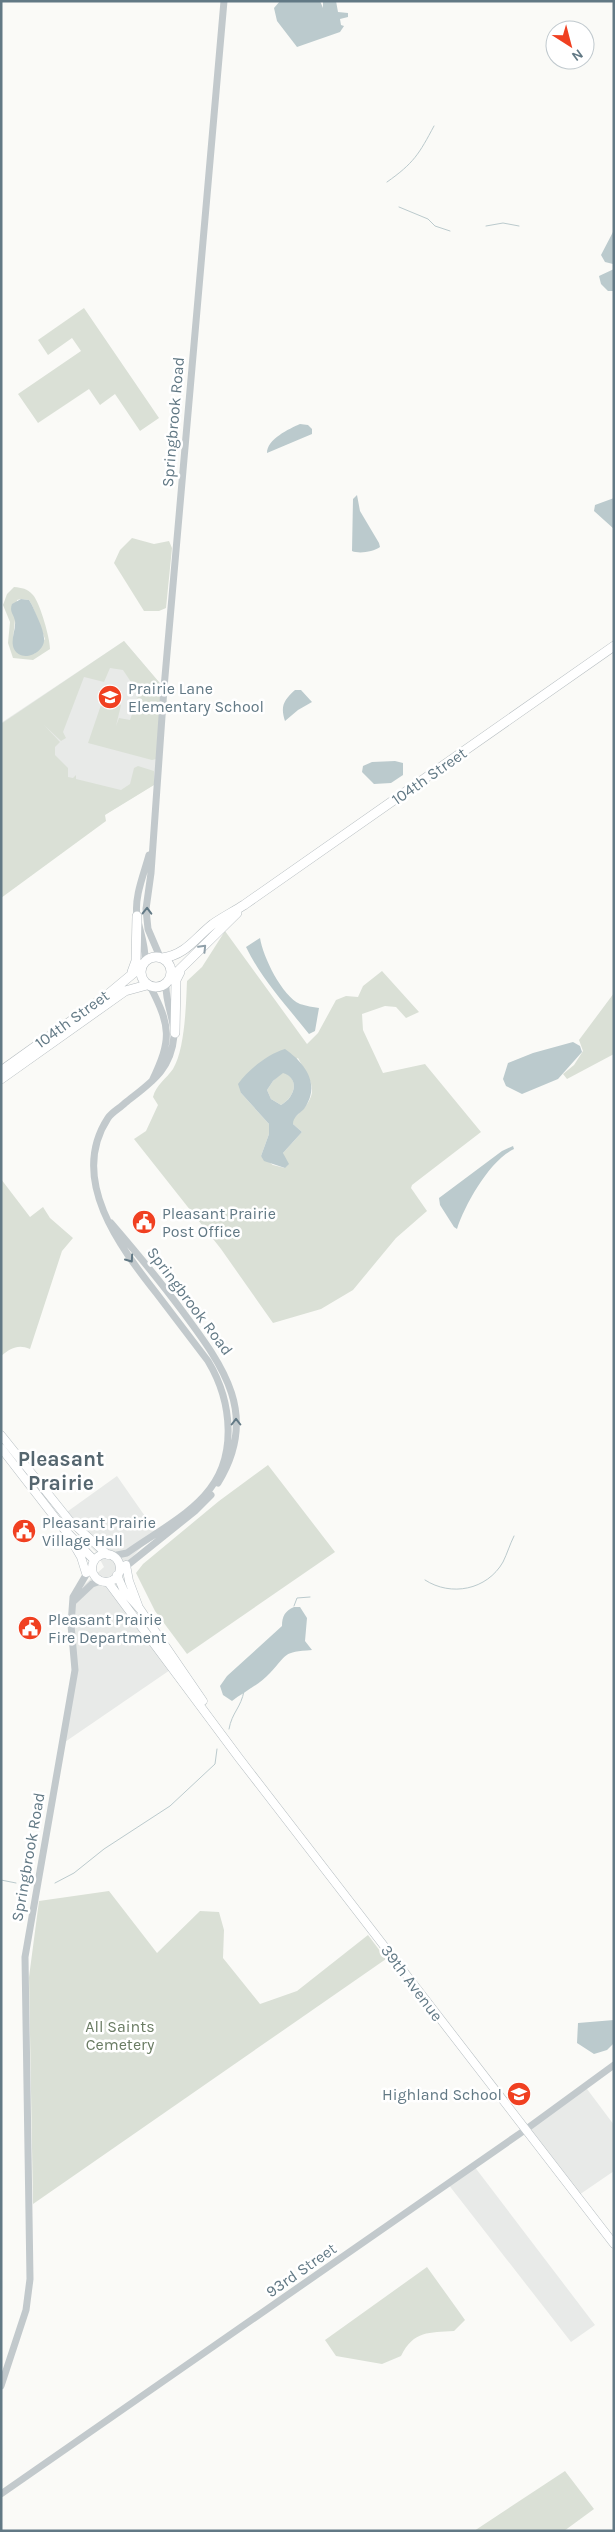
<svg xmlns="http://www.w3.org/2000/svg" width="615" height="2532" font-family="Karla,sans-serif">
<rect width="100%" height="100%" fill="#fafaf7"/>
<!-- built -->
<path fill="#e8eae8" d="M124 641 164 688 157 783 70 836 1 755V723Z
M117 1476 156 1532 116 1574 115 1584 126 1606 173 1668 62 1744 72 1687 71 1615 84 1585 104 1567 96 1552 77 1534 64 1514Z
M587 2089 614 2125V2171L576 2197 525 2130 575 2093Z
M474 2166 595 2325 571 2342 448 2184Z"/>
<!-- green -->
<path fill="#dae0d6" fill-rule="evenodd" d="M84 308 159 418 140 431 115 394 100 405 89 389 38 423 18 394 81 351 72 338 48 355 38 340Z
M132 538 154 544 169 541 172 548 166 608 159 611H144L114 563 120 550Z
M14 587C22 588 27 588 33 595 40 603 50 638 50 649L33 660 13 658 8 643 10 622 3 605 7 594ZM21 599 29 600 32 605 45 639 34 654H20L13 639 17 600Z
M124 641 164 688 156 759 152 760 88 743 103 699 121 705 116 726 119 718 130 720 140 690 133 688V685L123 670 110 668 104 682 84 677 63 732 66 738 61 741 44 725 60 742 55 747V755L68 768V777L73 778 76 775V779L121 790 130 784 134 768 138 766 154 771V785L105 815 106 821 1 898V724Z
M225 931 307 1044 318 1033 336 1000 346 996 358 997 363 986 382 971 419 1012 406 1018 396 1007 385 1006 362 1014 363 1030 383 1073 425 1064 481 1132 412 1185 411 1188 427 1211 396 1238 353 1290 321 1309 273 1323 221 1249 134 1139 146 1131 158 1105 153 1097C156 1085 166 1079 173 1069 185 1049 186 1005 187 981L202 967ZM298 1058C314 1086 321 1094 293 1119V1124L302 1132 283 1153 285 1168 273 1165 261 1156 269 1134V1124L241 1093Z
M614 993V1054L567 1079 563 1074 574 1065 583 1051 579 1040Z
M283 1072C301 1079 294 1098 281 1105L271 1099 267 1090 273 1081Z
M1 1179 30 1217 43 1207 50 1218 73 1238 62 1251 30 1349C18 1344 11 1348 1 1356Z
M268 1465 335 1552 187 1654 155 1611 136 1573 143 1564 219 1501Z
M109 1891 157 1953 200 1911 219 1912 224 1930 223 1958 260 2004 297 1991 368 1935 386 1959 33 2204 29 1977 39 1901Z
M427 2267 465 2320 454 2331C429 2333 414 2330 401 2356L382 2364 336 2356 325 2340Z
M565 2471 594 2509 564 2531H474Z"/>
<!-- water -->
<path fill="#bbcacd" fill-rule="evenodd" d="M280 1H320L323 8V1H336L338 12 348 13V17L340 19 341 25 344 26 340 32 297 47 277 21 274 8Z
M614 230V264H613L605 262 601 255Z
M614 269V291H608L601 284 599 276Z
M300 424 308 425 312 429V434L267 453C267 439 289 429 300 424Z
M357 495 360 511 379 543 380 547C373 552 359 554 352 551L353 499Z
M614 498V529L594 511 595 505Z
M21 599 29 600 32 605C36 615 43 627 44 638 46 652 22 664 14 649 10 640 16 630 15 621 14 614 9 612 12 604Z
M295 690H301L312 702 298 710 285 721C280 706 284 700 295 690Z
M395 761 403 763V775L391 783 374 784 362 772 363 766 372 762Z
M260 938C263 957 282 996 300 1004 306 1006 313 1007 319 1008L315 1031 309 1034C286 1005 262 980 246 947Z
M573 1042 580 1046 582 1052 558 1079 522 1094 506 1086 503 1079 508 1063 533 1053Z
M285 1049C306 1064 321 1085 304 1109 299 1114 293 1117 293 1124L302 1132 283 1153 289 1164 285 1168 264 1161 261 1156 269 1134V1124L241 1093 238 1084C249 1069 268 1054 285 1049ZM283 1073C301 1079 294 1098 281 1105L271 1099 267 1090 273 1081Z
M513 1146 514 1149C490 1160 465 1204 457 1229L454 1227 440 1205 439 1198 502 1151Z
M294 1607H300L307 1618 305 1641 312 1650C282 1652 288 1654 270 1673 260 1684 244 1692 232 1701L223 1695 220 1686 227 1676 282 1626C282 1616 285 1611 294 1607Z
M614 2020V2043L607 2050 594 2054 577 2043 578 2023Z"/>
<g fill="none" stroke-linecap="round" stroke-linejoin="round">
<!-- stream -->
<path stroke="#bbcacd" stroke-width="1" d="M387 182C414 163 419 154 434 126
M399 207 428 219 435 226 450 231
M486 226 503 223 519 226
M425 1580C451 1597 487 1590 503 1562 507 1554 510 1544 514 1536
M294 1606 297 1598 310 1597
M229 1729C232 1712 241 1708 244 1691
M1 1880 16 1883
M55 1883 74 1873 104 1849 170 1806 215 1764 217 1749"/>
<!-- secondary casing -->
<g stroke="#b5bdc1" stroke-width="9">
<path id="secondary" d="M1 1435 69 1520 108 1555
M1 1448 63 1528 94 1560
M70 1538 81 1557 86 1573
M92 1568a14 14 0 1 1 28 0a14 14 0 1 1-28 0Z
M126 1565 129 1581 138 1605
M117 1575 124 1591 140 1609 203 1701
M108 1582 239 1758 614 2244"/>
</g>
<!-- primary casing -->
<g stroke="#b6bdc0" stroke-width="10">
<path id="primary" d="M141 972a15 15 0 1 1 30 0a15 15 0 1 1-30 0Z
M162 958C186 955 195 938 213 924 223 917 233 912 244 905L614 646
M132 972 136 961 137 916
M168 981 237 913
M175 1033 176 980 180 972
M1 1071 106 996 142 966
M1 1079 125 991 147 985"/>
</g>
<!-- tertiary -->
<path stroke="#c2c9cc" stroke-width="7" d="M160 957 148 929 146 909 151 873 164 688 224 1
M145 962C146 945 140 933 137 916 134 897 144 874 149 855
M150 986C171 1027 172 1039 152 1081
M111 1223C136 1252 160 1281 183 1312 223 1366 260 1415 218 1483
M112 1556 127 1553C152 1535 183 1519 204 1496 239 1459 232 1401 208 1361 191 1339 174 1316 157 1294 120 1247 68 1179 108 1118 112 1112 120 1108 125 1103 150 1083 171 1071 174 1036 175 1021 165 1002 166 984
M119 1572 195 1511 211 1495
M74 1601 92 1584 101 1581
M1 2386 26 2310 30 2279 25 1957 75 1670 71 1625 73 1597 93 1563
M1 2494 525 2130 614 2065"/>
<!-- secondary -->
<use href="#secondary" stroke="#fff" stroke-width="8"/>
<!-- primary -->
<use href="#primary" stroke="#fff" stroke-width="9"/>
</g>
<!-- one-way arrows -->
<defs><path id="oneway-chevron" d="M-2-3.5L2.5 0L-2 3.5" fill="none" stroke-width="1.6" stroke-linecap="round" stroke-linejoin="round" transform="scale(1.25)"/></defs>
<g stroke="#627985">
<use href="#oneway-chevron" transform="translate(147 911) rotate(-89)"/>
<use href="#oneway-chevron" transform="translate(130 1259) rotate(55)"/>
<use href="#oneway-chevron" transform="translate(236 1422) rotate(-90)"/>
</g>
<use stroke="#91a1aa" href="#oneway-chevron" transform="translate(203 948) rotate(-46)"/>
<!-- icons -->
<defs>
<g id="school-disc" transform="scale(1.25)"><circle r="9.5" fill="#f04021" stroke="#fff"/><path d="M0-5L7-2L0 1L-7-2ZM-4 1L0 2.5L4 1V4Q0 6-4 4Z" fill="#fff"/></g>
<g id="civic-disc" transform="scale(1.25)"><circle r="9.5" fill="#f04021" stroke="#fff"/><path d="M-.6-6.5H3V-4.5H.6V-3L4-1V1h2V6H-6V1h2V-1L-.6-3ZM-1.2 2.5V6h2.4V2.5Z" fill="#fff"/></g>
</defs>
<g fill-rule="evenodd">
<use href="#school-disc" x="110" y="697"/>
<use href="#civic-disc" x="144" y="1222"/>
<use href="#civic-disc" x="24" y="1531"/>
<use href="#civic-disc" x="30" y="1628"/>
<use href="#school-disc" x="519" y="2094"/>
</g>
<g text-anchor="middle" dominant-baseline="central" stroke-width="5" stroke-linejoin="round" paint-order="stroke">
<!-- street labels -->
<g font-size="16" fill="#627985" stroke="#fff">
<text transform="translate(173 422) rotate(-85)">Springbrook Road</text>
<text transform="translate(429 776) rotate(-35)">104th Street</text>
<text transform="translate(72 1019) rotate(-36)">104th Street</text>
<text transform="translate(190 1301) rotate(53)">Springbrook Road</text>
<text transform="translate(28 1857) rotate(-80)">Springbrook Road</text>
<text transform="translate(412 1983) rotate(53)">39th Avenue</text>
<text transform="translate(301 2270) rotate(-35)">93rd Street</text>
</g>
<!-- poi labels -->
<g font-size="16" fill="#627985" stroke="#fff" text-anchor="start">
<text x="128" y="688">Prairie Lane<tspan x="128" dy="18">Elementary School</tspan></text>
<text x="162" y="1213">Pleasant Prairie<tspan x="162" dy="18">Post Office</tspan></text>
<text x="42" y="1522">Pleasant Prairie<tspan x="42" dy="18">Village Hall</tspan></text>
<text x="48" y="1619">Pleasant Prairie<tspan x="48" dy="18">Fire Department</tspan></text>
<text x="502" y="2094" text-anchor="end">Highland School</text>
</g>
<!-- park labels -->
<g font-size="16" fill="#697b62" stroke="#fff">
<text x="120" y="2026">All Saints<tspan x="120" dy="18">Cemetery</tspan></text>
</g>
<!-- district labels -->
<g font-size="21" font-weight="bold" fill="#55666f" stroke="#fff">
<text x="61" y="1459">Pleasant<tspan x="61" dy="24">Prairie</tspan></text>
</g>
</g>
<!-- border -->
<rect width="615" height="2532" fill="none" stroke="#627985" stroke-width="5"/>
<!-- north arrow -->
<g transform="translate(570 45) rotate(144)"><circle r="24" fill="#ffffff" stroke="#c0c9ce"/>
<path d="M0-4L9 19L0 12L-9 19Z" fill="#f04021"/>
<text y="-8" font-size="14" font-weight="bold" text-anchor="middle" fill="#627985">N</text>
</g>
</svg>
